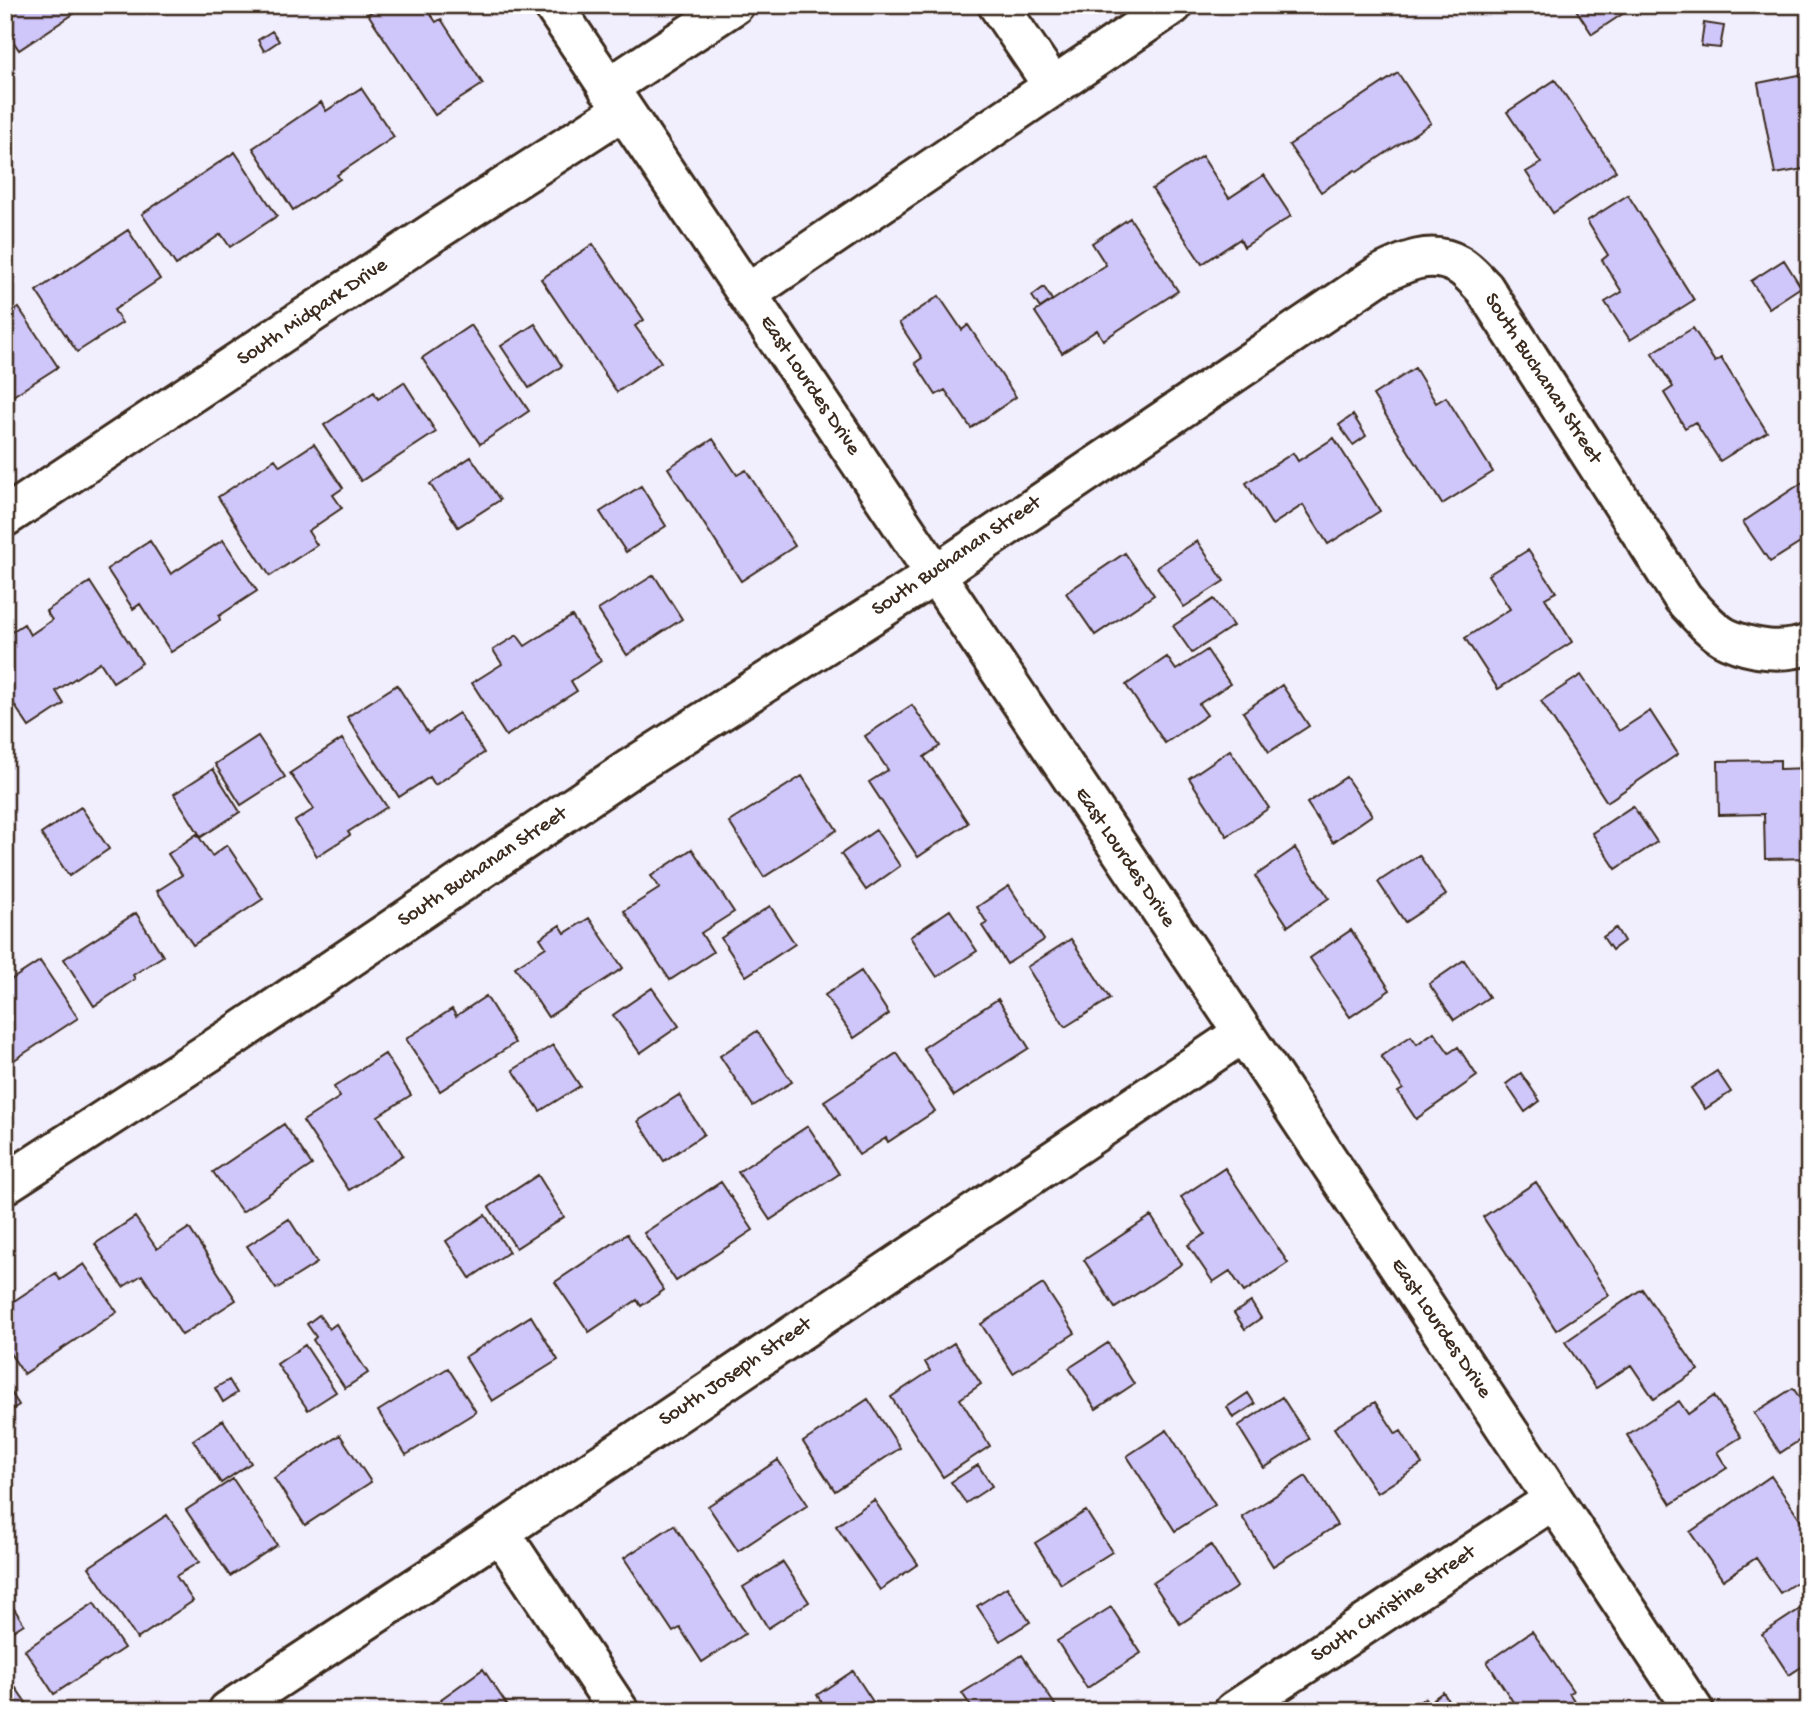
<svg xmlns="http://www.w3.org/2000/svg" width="1814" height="1716" font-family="'Gochi Hand',sans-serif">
<rect width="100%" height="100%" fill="#f1eefd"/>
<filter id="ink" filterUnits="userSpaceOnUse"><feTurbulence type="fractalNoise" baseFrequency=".0143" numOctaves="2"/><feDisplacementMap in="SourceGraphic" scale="14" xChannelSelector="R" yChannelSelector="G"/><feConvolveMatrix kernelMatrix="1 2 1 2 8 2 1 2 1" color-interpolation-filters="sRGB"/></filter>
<g filter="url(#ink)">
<!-- building -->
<path fill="#cfc6f9" stroke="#3b2a1e" stroke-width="2" d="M5 5H87L19 50 5 29Z
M382 5H424L436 22 441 19 483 84 435 115 368 14Z
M1579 5H1619L1624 13 1592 34 1575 8Z
M1704 23 1724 26 1720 48 1701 46Z
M272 31 279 41 264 51 258 40Z
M1398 73 1431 123 1357 172 1355 170 1321 192 1289 145Z
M1809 73V168L1775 174 1758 83Z
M1555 80 1616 171 1553 213 1526 172 1541 163 1507 112Z
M361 88 394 137 337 175 340 179 293 210 253 148 321 102 326 111Z
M235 152 277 216 230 247 221 234 176 265 142 214Z
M1202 156 1229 198 1264 175 1291 216 1244 247 1240 239 1202 264 1152 189Z
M1628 195 1694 300 1630 340 1605 302 1622 292 1602 260 1608 255 1587 221Z
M1130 218 1178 291 1103 340 1097 330 1062 353 1035 312 1106 265 1092 243Z
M128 230 160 279 114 310 122 323 77 352 36 291Z
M593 244 644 320 635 326 661 362 617 392 541 279Z
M1784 260 1801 287 1769 308 1751 281Z
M1044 287 1052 300 1040 308 1032 296Z
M939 296 962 330 968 325 1016 397 971 428 945 390 936 395 915 363 922 358 899 323Z
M19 308 58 367 5 401V317Z
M535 324 562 366 529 388 501 346Z
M471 325 529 411 480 444 422 358Z
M1693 328 1715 362 1721 358 1767 432 1720 461 1695 422 1685 428 1664 393 1673 387 1652 353Z
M1415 368 1436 403 1446 397 1493 472 1442 504 1373 395Z
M404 382 436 432 361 481 324 425 374 392 378 399Z
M1353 415 1366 436 1353 445 1339 425Z
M1334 438 1380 511 1328 544 1303 505 1272 525 1246 483 1293 453 1298 461Z
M713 439 737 475 746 470 795 546 741 581 668 468Z
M314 444 343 488 333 495 342 508 308 531 317 545 270 576 218 497 275 459 280 466Z
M471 457 500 500 458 527 430 484Z
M1809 478V545L1805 540 1770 562 1743 522Z
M641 486 666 526 626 552 600 512Z
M223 540 257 591 219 616 220 620 171 652 140 604 133 609 107 569 150 541 171 574Z
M1197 541 1224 581 1184 607 1157 567Z
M1528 550 1556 592 1545 598 1572 642 1498 689 1465 638 1510 609 1488 575Z
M1125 553 1154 595 1095 635 1066 593Z
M654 575 682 619 627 655 598 610Z
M90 582 142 663 113 682 100 662 56 691 64 704 29 727 5 691V636L24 624 30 635 52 620 46 611Z
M1214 599 1233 626 1192 653 1173 626Z
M572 616 601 661 571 681 577 691 506 736 472 683 502 664 493 650 517 635 525 646Z
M1207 650 1230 684 1199 704 1207 715 1165 743 1126 685 1167 657 1176 670Z
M1581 675 1619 731 1650 711 1678 754 1607 802 1541 701Z
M397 685 428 733 459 713 484 753 435 785 430 777 399 797 347 717Z
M1282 685 1309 726 1269 752 1243 712Z
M912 705 940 746 924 757 968 823 918 857 869 782 888 770 865 736Z
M258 736 285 777 241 805 215 764Z
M342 739 387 807 348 832 350 835 317 856 295 821 314 809 290 773Z
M1230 750 1269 808 1227 836 1189 778Z
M1780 760V769L1809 768V858L1765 859 1764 814 1719 815 1718 761Z
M213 769 240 812 201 837 174 794Z
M802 776 837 830 764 877 729 822Z
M1346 777 1372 815 1333 842 1307 803Z
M1633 806 1657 842 1616 869 1592 833Z
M81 807 109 849 69 876 41 834Z
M876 830 900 866 866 890 841 854Z
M197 834 212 856 227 845 263 899 193 945 157 891 182 875 168 854Z
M1295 848 1329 898 1288 926 1255 876Z
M692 849 734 912 701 933 713 952 670 980 624 911 660 888 651 876Z
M1419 855 1446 895 1405 922 1378 882Z
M1009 886 1044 940 1007 964 982 926 987 923 977 907Z
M770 906 795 944 746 976 721 938Z
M950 910 977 951 937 977 910 937Z
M136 913 163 956 133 975 135 979 94 1006 64 959Z
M589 918 623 968 548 1017 515 967 546 947 540 938 560 925 565 933Z
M1616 928 1624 941 1612 950 1603 937Z
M1351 930 1390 990 1350 1017 1310 958Z
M1071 939 1110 999 1065 1027 1027 967Z
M1464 960 1489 997 1454 1020 1429 984Z
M40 961 78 1018 5 1066V982L6 983Z
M861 971 889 1014 854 1038 825 995Z
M652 988 679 1026 640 1053 613 1015Z
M486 996 515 1043 440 1091 406 1039 452 1009 456 1016Z
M998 999 1029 1048 954 1096 923 1048Z
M757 1031 792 1082 753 1106 720 1056Z
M1434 1032 1449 1053 1458 1047 1477 1076 1416 1119 1398 1092 1403 1089 1381 1056 1411 1036 1417 1044Z
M553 1045 580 1086 540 1111 513 1070Z
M897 1053 935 1111 888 1142 886 1138 859 1155 824 1101Z
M385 1054 411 1095 378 1116 403 1155 349 1190 303 1121 340 1097 334 1087Z
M1717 1071 1731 1092 1705 1109 1691 1088Z
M1521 1073 1540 1101 1525 1112 1506 1084Z
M679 1095 704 1134 664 1161 638 1121Z
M284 1124 312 1165 242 1212 213 1172Z
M808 1126 839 1174 770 1220 738 1172Z
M1225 1168 1288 1263 1244 1292 1230 1271 1213 1282 1188 1245 1205 1234 1181 1197Z
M538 1175 564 1217 516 1248 489 1207Z
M721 1182 753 1230 676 1281 644 1233Z
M1536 1182 1609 1295 1556 1330 1483 1217Z
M485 1215 509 1252 470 1278 446 1241Z
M1151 1216 1182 1264 1115 1308 1084 1260Z
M135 1217 157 1249 189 1228 236 1300 182 1335 142 1275 123 1287 95 1244Z
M289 1219 317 1263 276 1289 247 1246Z
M627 1234 664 1290 641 1306 637 1300 589 1332 555 1282Z
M84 1264 117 1312 24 1374 5 1346V1307L56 1273 60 1280Z
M1043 1284 1075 1333 1013 1373 981 1324Z
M1642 1289 1698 1370 1654 1399 1631 1365 1596 1388 1565 1342Z
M1251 1302 1261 1318 1245 1329 1234 1313Z
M319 1315 329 1329 336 1324 368 1373 345 1388 313 1340 316 1337 307 1324Z
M531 1316 558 1360 492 1401 465 1357Z
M954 1343 981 1384 960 1399 990 1446 943 1477 891 1397 930 1371 925 1362Z
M1108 1343 1134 1384 1096 1409 1069 1368Z
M305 1345 336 1392 308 1410 277 1364Z
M448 1368 476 1412 406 1455 378 1411Z
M229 1380 237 1393 223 1402 215 1388Z
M5 1383 19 1405 5 1414Z
M1793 1388 1809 1412V1434L1780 1453 1754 1413Z
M1248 1393 1255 1404 1233 1418 1227 1407Z
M1714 1396 1741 1437 1717 1452 1727 1468 1671 1504 1627 1435 1679 1401 1688 1414Z
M1282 1397 1309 1439 1264 1468 1238 1426Z
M868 1399 900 1448 835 1491 803 1442Z
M1375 1402 1396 1434 1401 1431 1422 1464 1377 1493 1334 1428Z
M223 1420 251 1463 221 1483 193 1440Z
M1167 1430 1215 1505 1175 1531 1127 1456Z
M340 1435 371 1482 305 1525 274 1478Z
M778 1460 808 1505 738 1551 708 1506Z
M978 1465 992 1486 966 1503 951 1482Z
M1306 1476 1337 1525 1273 1566 1242 1517Z
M1771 1476 1809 1532V1574L1780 1593 1756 1558 1723 1580 1690 1532Z
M233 1479 277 1545 230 1576 186 1510Z
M874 1500 918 1564 880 1590 836 1526Z
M1086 1511 1112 1552 1061 1584 1035 1543Z
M167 1515 199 1562 176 1576 193 1601 137 1639 89 1567Z
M674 1525 745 1634 702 1662 680 1628 673 1632 624 1558Z
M1211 1545 1237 1587 1180 1624 1153 1583Z
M783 1562 809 1602 768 1628 743 1587Z
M1007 1587 1030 1622 1000 1641 977 1606Z
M5 1595 24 1624 5 1636Z
M94 1603 124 1648 54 1694 25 1650Z
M1809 1603V1662L1789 1675 1762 1634Z
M1111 1607 1141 1653 1087 1688 1057 1641Z
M1532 1631 1573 1691 1569 1693 1581 1711H1519L1487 1662Z
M1022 1655 1057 1708 1054 1711H974L962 1693Z
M483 1669 511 1711H449L441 1699Z
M853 1671 879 1711H827L817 1695Z
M5 1672 31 1710 30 1711H5Z
M1443 1692 1455 1711H1405L1425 1698 1428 1703Z
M938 1704 942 1711H928Z"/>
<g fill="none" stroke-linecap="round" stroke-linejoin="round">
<!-- minor casing -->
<g stroke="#3b2a1e" stroke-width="44">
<path id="minor" d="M553 5 1273 1077 1694 1711
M998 5 1053 86
M608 88 734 5
M747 294 1173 5
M5 517 437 230 623 110
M5 1184 234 1036 631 768 936 574 1379 275C1405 262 1431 249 1459 265 1468 270 1477 281 1484 288L1683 598C1696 612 1711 631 1728 639 1753 650 1784 654 1809 644
M500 1532 619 1711
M228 1711 500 1532 1243 1033
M1234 1711 1553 1500"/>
</g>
<!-- minor -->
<use href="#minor" stroke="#fff" stroke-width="38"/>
</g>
</g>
<g text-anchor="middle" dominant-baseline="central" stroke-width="5" stroke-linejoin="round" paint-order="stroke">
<!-- street labels -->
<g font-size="21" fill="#3b2a1e" stroke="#fff">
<text transform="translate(313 313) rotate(-34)">South Midpark Drive</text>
<text transform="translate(1542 379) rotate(57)">South Buchanan Street</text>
<text transform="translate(809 386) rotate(56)">East Lourdes Drive</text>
<text transform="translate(957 557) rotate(-34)">South Buchanan Street</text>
<text transform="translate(1124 858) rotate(56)">East Lourdes Drive</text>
<text transform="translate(483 868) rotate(-34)">South Buchanan Street</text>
<text transform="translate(1440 1329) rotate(56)">East Lourdes Drive</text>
<text transform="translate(736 1373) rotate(-34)">South Joseph Street</text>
<text transform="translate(1394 1605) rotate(-34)">South Christine Street</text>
</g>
</g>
<!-- margin -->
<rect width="1814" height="1716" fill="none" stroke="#fff" stroke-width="28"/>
<rect x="14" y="14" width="1786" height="1688" fill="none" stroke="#3b2a1e" stroke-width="2.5" filter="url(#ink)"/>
</svg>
